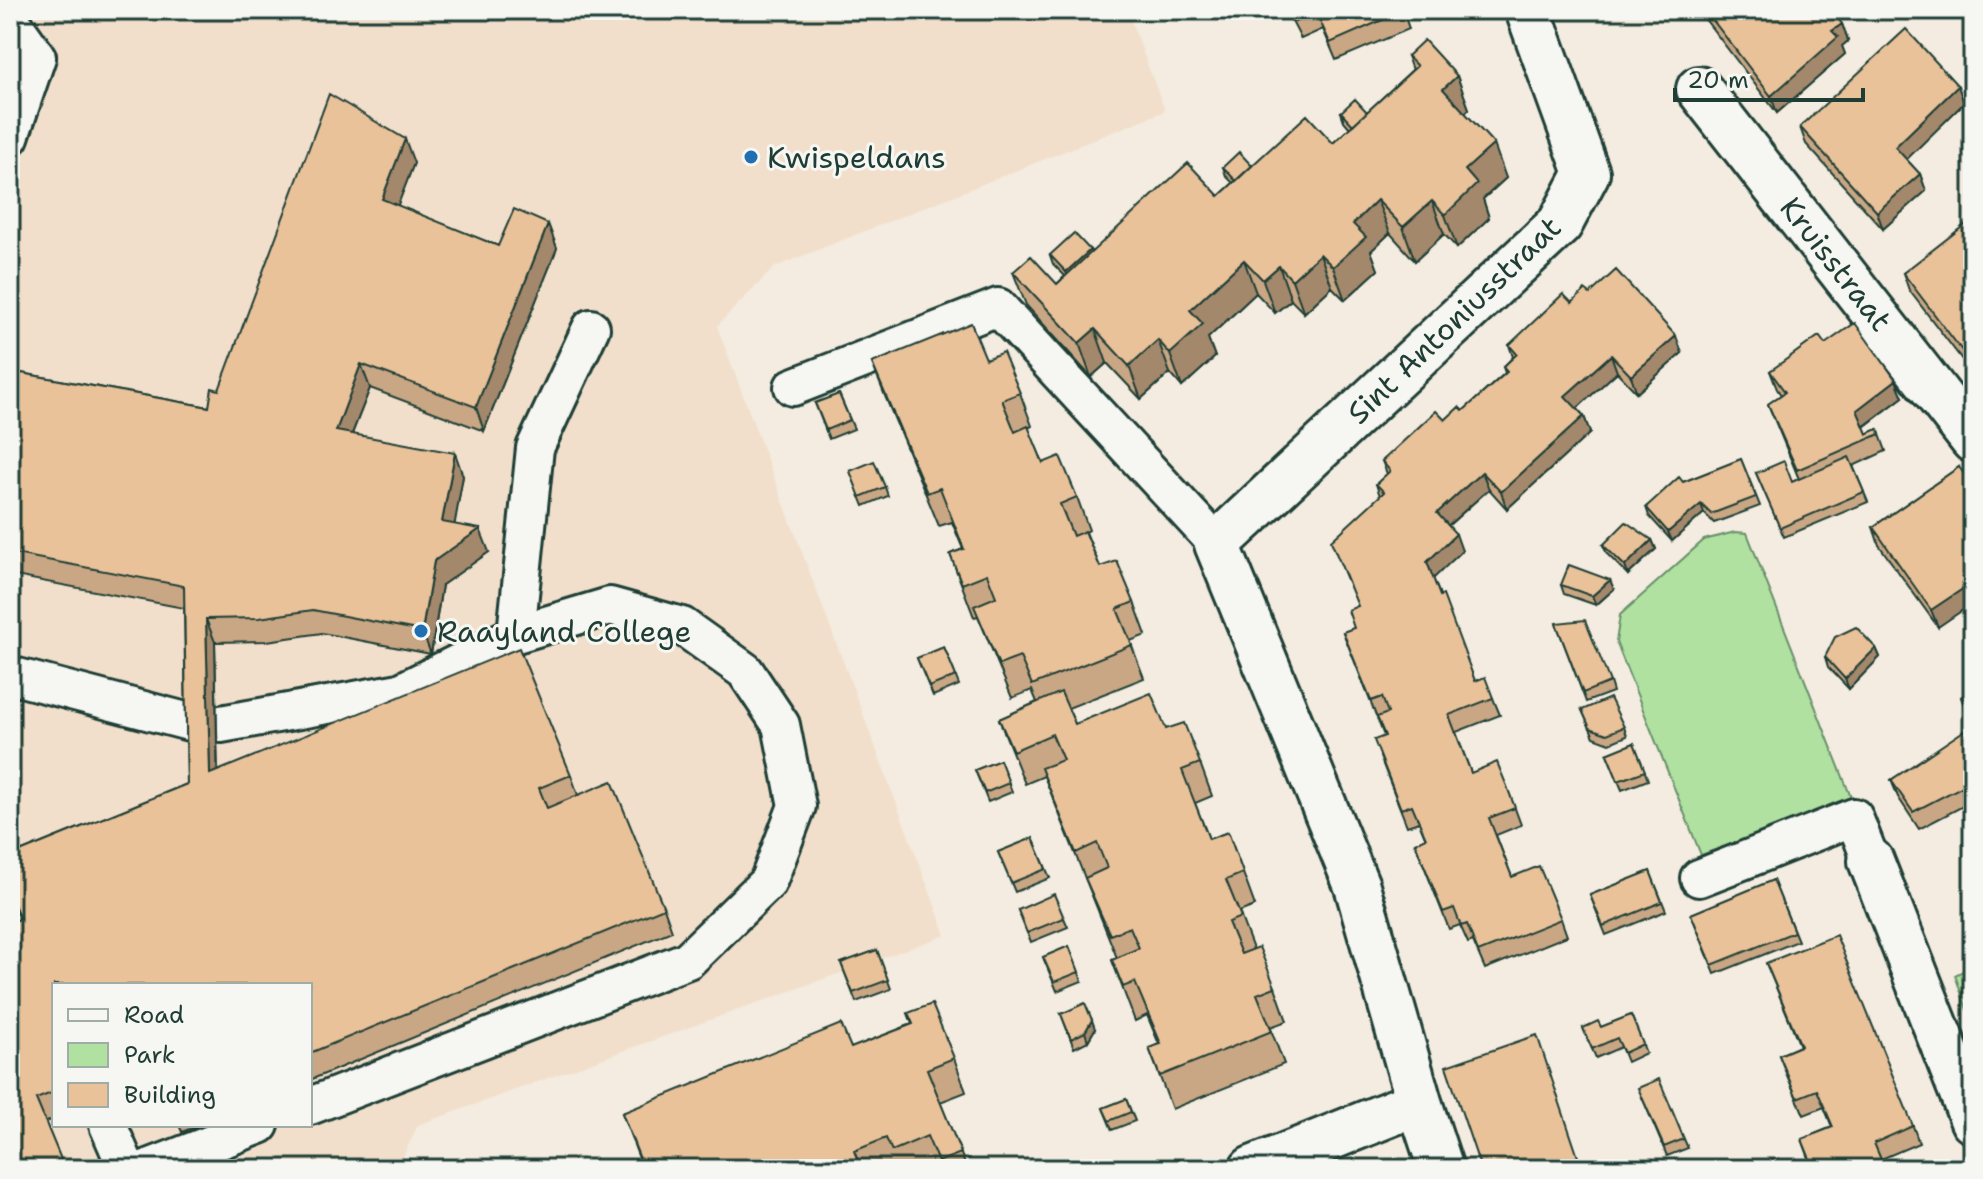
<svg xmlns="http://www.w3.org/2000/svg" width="1983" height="1179" font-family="'Shantell Sans',sans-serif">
<rect width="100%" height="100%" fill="#f4ece0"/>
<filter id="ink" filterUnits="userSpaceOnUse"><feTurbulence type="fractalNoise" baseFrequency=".0125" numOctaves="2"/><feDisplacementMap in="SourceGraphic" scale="16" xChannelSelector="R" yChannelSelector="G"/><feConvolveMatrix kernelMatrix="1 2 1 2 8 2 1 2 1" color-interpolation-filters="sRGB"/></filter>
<g filter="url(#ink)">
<!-- built -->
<path fill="#f1dfcb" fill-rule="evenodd" d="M10 10H1127L1165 111 775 267 717 326 946 935 418 1125 397 1169H10ZM54 985H310V1125H54Z"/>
<!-- green -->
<path fill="#b0e1a1" stroke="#688f6a" stroke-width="2" d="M1735 532 1747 533 1852 800 1701 855 1616 642 1620 615 1704 540Z
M1973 966V1027L1955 975Z"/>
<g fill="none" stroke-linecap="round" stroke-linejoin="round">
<!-- lane casing -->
<g stroke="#1f3d34" stroke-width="42">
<path id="lane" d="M10 19 37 57 10 137
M793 387 998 307 1217 544
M516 634 535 448 591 328
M10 675 193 723
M221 724 400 692 516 634 610 606 682 626 745 671 781 725 797 806 768 882 688 960 310 1106
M1699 878 1854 817 1871 861
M108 1125 127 1169
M146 1169 260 1125"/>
</g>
<!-- street casing -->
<g stroke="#1f3d34" stroke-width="50">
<path id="street" d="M1699 89 1973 440
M1871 861 1973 1121
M1252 1169 1419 1102
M1441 1169 1419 1102 1357 886 1217 544 1560 224 1587 173 1528 10"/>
</g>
<!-- lane -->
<use href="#lane" stroke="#f6f6f2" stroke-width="36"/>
<!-- street -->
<use href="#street" stroke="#f6f6f2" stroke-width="44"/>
</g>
<!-- wall -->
<path fill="#c9a784" stroke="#1f3d34" stroke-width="2" d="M1286 10H1403L1409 29 1336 60 1323 29 1301 39Z
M1698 10H1831L1842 24 1848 41 1842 46 1845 54 1777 113Z
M1407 56 1457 76 1469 109 1465 113 1506 178 1483 199 1489 218 1457 248 1444 234 1415 261 1390 233 1371 251 1378 270 1345 300 1332 287 1304 313 1291 300 1275 313 1256 293 1208 338 1215 357 1182 387 1170 373 1141 399 1107 363 1091 377 1026 305 1013 272 1057 284 1065 276 1053 264 1050 255 1090 250 1091 252 1219 196 1233 183 1226 176 1223 167 1252 166 1333 143 1350 128 1344 121 1341 112H1367L1412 70Z
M1958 86 1964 103 1906 159 1920 174 1926 191 1883 229 1806 144 1800 127Z
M414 163 397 206 498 246 548 224 557 248 484 431 370 388 352 434 463 476 454 524 489 552 442 585 431 654 322 633 267 641 215 642 218 771 571 775 578 795 664 908 672 931 310 1080V985H54V1119L46 1122 10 1169 19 919 10 897V856L187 784 184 608 10 575V371L209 407Z
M1973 233V374L1909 290 1903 273Z
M1590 294 1682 353 1637 393 1617 372 1577 408 1584 416 1590 433 1507 509 1489 489 1448 526 1462 551 1433 578 1475 681 1493 698 1500 715 1456 732 1471 773 1506 784 1521 825 1496 835 1512 877 1561 919 1567 936 1485 969 1473 941 1468 943 1460 925 1449 929 1415 843 1426 839 1419 822 1407 826 1380 757 1384 736 1343 632 1354 628 1357 606 1380 496 1376 484 1387 474 1382 461 1445 420 1463 411 1505 373 1503 367 1513 357 1509 345 1572 303Z
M1825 344 1903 397 1864 427 1867 434 1878 429 1886 451 1853 466 1868 502 1784 537 1756 473 1792 482 1799 479 1768 404 1781 395 1777 389 1770 371Z
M986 359 1020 393 1032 426 1028 428 1043 463 1077 497 1089 530 1086 532 1100 567 1134 602 1146 635 1130 641 1144 678 1068 708 1075 724 1166 729 1200 763 1212 796 1195 803 1209 839 1228 832 1255 906 1239 912 1253 949 1275 987 1287 1021 1270 1027 1284 1064 1172 1109 1149 1048 1159 1044 1147 1015 1135 1021 1112 960 1117 958 1044 776 1025 784 999 719 1037 702 1032 690 1012 698 978 616 974 617 950 554 963 549 952 522 939 526 885 396 872 363Z
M839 394 854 429 829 439 815 403Z
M1741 459 1760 506 1714 523 1704 513 1672 541 1649 516 1646 507 1683 482Z
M1959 467 1938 627 1879 545 1873 527Z
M850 471 885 487 888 496 864 506Z
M1652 540 1656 549 1628 575 1607 554 1603 545Z
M1561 585 1614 589 1596 605 1564 594Z
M1556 623 1610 682 1613 692 1586 702Z
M944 647 959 685 933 696 917 658Z
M1876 648 1880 657 1849 689 1828 667 1825 657Z
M1973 688V723L1967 714 1961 697Z
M1582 710 1624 727 1627 736 1610 743 1594 737Z
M1973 728V801L1919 829 1898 797 1891 780Z
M1634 743 1648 780 1622 790 1607 754Z
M1000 760 1012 792 988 802 975 770Z
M1033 838 1050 878 1015 892 998 852Z
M1650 871 1666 911 1606 935 1590 895Z
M1773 880 1798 941 1715 974 1691 914Z
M1018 910 1064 918 1068 927 1031 942Z
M1069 946 1082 981 1057 991 1043 957Z
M877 950 891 989 856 1002 841 963Z
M1766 963 1913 1126 1919 1143 1881 1159 1885 1169H1813L1802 1139 1832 1127 1824 1107 1804 1115 1786 1073 1779 1055 1800 1046Z
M908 1013 954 1058 966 1092 940 1102 967 1169H643L622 1113 851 1048 912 1024Z
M1061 1014 1095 1029 1088 1041 1074 1048Z
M1631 1015 1646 1053 1627 1062 1621 1047 1596 1058 1583 1028 1601 1027Z
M1642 1097 1684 1139 1688 1148 1667 1156Z
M1126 1099 1135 1121 1112 1130 1103 1108Z
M179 1125H200L182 1132Z"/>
<!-- shaded-wall -->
<path fill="#a4886c" stroke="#1f3d34" stroke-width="2" d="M1842 24 1848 41 1842 46 1845 54 1777 113 1771 96 1832 31Z
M1457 76 1469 109 1455 123 1443 89Z
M1958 86 1964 103 1902 164 1895 147Z
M405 139 414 163 391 223 382 199Z
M1494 144 1506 178 1483 199 1489 218 1457 248 1445 215 1465 170Z
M1920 174 1926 191 1883 229 1877 212Z
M1377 200 1390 233 1371 251 1378 270 1345 300 1333 267 1353 224Z
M1432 201 1444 234 1415 261 1403 227Z
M548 224 557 248 484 431 476 407Z
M1090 250 1094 260 1070 281 1066 272Z
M1320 254 1332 287 1304 313 1292 280Z
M1244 260 1256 293 1208 338 1215 357 1182 387 1170 354 1190 310Z
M1279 266 1291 300 1275 313 1263 280Z
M1095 329 1107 363 1091 377 1079 343Z
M1676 336 1682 353 1637 393 1631 376Z
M1158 340 1170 373 1141 399 1129 366Z
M1611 355 1617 372 1572 413 1565 396Z
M361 364 370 388 344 454 336 431Z
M1896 380 1903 397 1863 427 1857 410Z
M1584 416 1590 433 1507 509 1501 492Z
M455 453 463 476 451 545 442 522Z
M1482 472 1489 489 1443 530 1437 513Z
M1701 504 1704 513 1672 541 1668 532Z
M480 529 489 552 442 585 431 654 422 631 434 561Z
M1456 534 1462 551 1433 579 1427 562Z
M1652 540 1656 549 1628 575 1625 566Z
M1610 580 1614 589 1596 605 1592 596Z
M1973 582V603L1938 627 1931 610Z
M206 619 215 642 218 798 210 774Z
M1876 648 1880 657 1849 689 1845 679Z
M1092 1020 1095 1029 1088 1041 1085 1032Z"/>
<!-- building -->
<path fill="#eac29a" stroke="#1f3d34" stroke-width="2" d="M1289 10H1403V11L1330 43 1316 12 1295 22Z
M1705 10H1831L1842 24 1832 31 1838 37 1771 96Z
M1906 29 1958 86 1895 147 1920 174 1877 212 1800 127Z
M1424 40 1457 76 1443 89 1494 144 1465 170 1477 184 1445 215 1432 201 1403 227 1377 200 1353 224 1366 237 1333 267 1320 254 1292 280 1279 266 1263 280 1244 260 1190 310 1203 324 1170 354 1158 340 1129 366 1095 329 1079 343 1013 272 1031 256 1057 284 1188 163 1219 196 1307 115 1333 143 1417 66 1407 56Z
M329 94 405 139 382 199 498 246 514 209 548 224 476 407 361 364 336 431 455 453 442 522 480 529 434 561 422 631 313 610 259 618 206 619 210 774 519 648 571 775 539 788 547 808 612 781 664 908 310 1053V985H54V1092L36 1099 65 1169H10V923L20 919 10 894V856L187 784 184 586 10 553V371L209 407 212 388 219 390Z
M1355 99 1367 112 1353 125 1341 112Z
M1239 152 1252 166 1236 181 1223 167Z
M1966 224 1973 233V365L1903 273Z
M1074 233 1090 250 1066 272 1050 255Z
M1616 270 1676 336 1631 376 1611 355 1565 396 1584 416 1501 492 1482 472 1437 513 1456 534 1427 562 1440 596 1443 595 1475 681 1485 677 1493 698 1449 715 1471 773 1497 762 1506 784 1515 808 1489 818 1512 877 1539 866 1561 919 1478 952 1467 924 1461 926 1454 908 1443 912 1415 843 1426 838 1412 805 1401 809 1374 740 1385 736 1377 717 1388 713 1382 697 1371 701 1343 632 1354 628 1348 610 1358 606 1331 541 1384 492 1376 484 1390 471 1382 461 1436 411 1445 420 1459 407 1463 411 1507 372 1503 367 1517 354 1509 345 1563 294 1572 303 1585 290 1590 294Z
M971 323 986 359 1003 352 1020 393 1002 400 1015 432 1028 426 1043 463 1060 456 1077 497 1060 504 1073 536 1085 531 1100 567 1117 561 1134 602 1117 609 1132 645 1032 685 1020 657 999 665 974 606 996 597 987 574 962 584 950 554 964 549 940 488 927 493 872 363Z
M1855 323 1896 380 1857 410 1867 434 1878 429 1880 434 1797 470 1768 404 1785 392 1770 371 1819 336 1825 344Z
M839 394 850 420 826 430 815 403Z
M1849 457 1864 492 1780 528 1756 473 1784 461 1792 482Z
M1741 459 1756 497 1711 514 1701 504 1668 532 1646 507 1679 477 1683 482Z
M874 461 885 487 860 497 850 471Z
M1959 467 1973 486V582L1931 610 1873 527Z
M1626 522 1652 540 1625 566 1603 545Z
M1569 565 1610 580 1592 596 1561 585Z
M1585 620 1610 682 1583 693 1556 623Z
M1856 627 1876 648 1845 679 1825 657 1835 637Z
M944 647 956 676 929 687 917 658Z
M1973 688V715L1961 697Z
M1061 692 1075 724 1151 693 1166 729 1184 723 1200 763 1182 770 1209 839 1228 832 1243 873 1226 880 1241 917 1228 922 1241 954 1259 947 1275 987 1257 994 1272 1031 1160 1076 1149 1048 1161 1044 1135 982 1123 987 1112 960 1139 948 1130 927 1110 935 1085 878 1107 868 1097 843 1076 853 1041 768 1063 760 1052 734 1013 751 999 719Z
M1610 698 1624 727 1607 734 1590 728 1582 710Z
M1973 728V781L1913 812 1891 780 1965 730 1967 732Z
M1634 743 1645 771 1618 781 1607 754Z
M1000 760 1009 783 985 793 975 770Z
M1033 838 1046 869 1011 883 998 852Z
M1650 871 1662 902 1603 926 1590 895Z
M1773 880 1794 932 1712 965 1691 914Z
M1054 894 1064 918 1027 933 1018 910Z
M1836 935 1913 1126 1874 1143 1885 1169H1814L1802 1139 1833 1127 1817 1090 1797 1098 1779 1055 1801 1046 1766 963Z
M1069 946 1079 972 1054 982 1043 957Z
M877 950 888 980 853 993 841 963Z
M1085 1003 1092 1020 1085 1032 1071 1039 1061 1014Z
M932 1004 954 1058 927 1069 961 1153 938 1162 927 1136 892 1151 886 1138 854 1151 861 1168 858 1169H813V1168L809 1169H644L622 1113 841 1024 851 1048 913 1024 908 1013Z
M1631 1015 1643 1044 1624 1053 1617 1038 1592 1049 1583 1028 1598 1021 1601 1027Z
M1537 1035 1582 1169H1481L1446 1066Z
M1659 1079 1684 1139 1664 1147 1638 1088Z
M1126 1099 1131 1112 1109 1121 1103 1108Z"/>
</g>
<!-- markers -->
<g fill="#1f6fb2" stroke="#f6f6f2" stroke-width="3">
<circle cx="751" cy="157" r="8"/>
<circle cx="421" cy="631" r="8"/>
</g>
<g text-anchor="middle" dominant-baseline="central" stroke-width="6" stroke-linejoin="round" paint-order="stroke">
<!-- poi labels -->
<g font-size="30" fill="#1f3d34" stroke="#f6f6f2" text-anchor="start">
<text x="767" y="157">Kwispeldans</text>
<text x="437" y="631">Raayland College</text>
</g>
<!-- street labels -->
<g font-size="30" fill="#1f3d34" stroke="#f6f6f2">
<text transform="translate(1836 264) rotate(52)">Kruisstraat</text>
<text transform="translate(1454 320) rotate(-44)">Sint Antoniusstraat</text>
</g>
</g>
<!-- margin -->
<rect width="1983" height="1179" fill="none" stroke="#f6f6f2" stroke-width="40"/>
<rect x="20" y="20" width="1943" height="1139" fill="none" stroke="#1f3d34" stroke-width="3" filter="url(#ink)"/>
<!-- legend -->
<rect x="52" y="983" width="260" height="144" fill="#f6f6f2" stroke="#a0aca6" stroke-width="2"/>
<rect x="68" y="1009" width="40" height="12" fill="#f6f6f2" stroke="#a0aca6" stroke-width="2"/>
<text x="124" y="1023" font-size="24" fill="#1f3d34">Road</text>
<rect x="68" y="1043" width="40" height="24" fill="#b0e1a1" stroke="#a0aca6" stroke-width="2"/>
<text x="124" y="1063" font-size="24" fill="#1f3d34">Park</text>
<rect x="68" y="1083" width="40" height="24" fill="#eac29a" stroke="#a0aca6" stroke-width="2"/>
<text x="124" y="1103" font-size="24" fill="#1f3d34">Building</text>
<!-- scale -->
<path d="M1675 88v12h188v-12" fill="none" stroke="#1f3d34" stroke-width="4"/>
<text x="1687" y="88" font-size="24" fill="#1f3d34" stroke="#f6f6f2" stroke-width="6" paint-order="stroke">20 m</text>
</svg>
